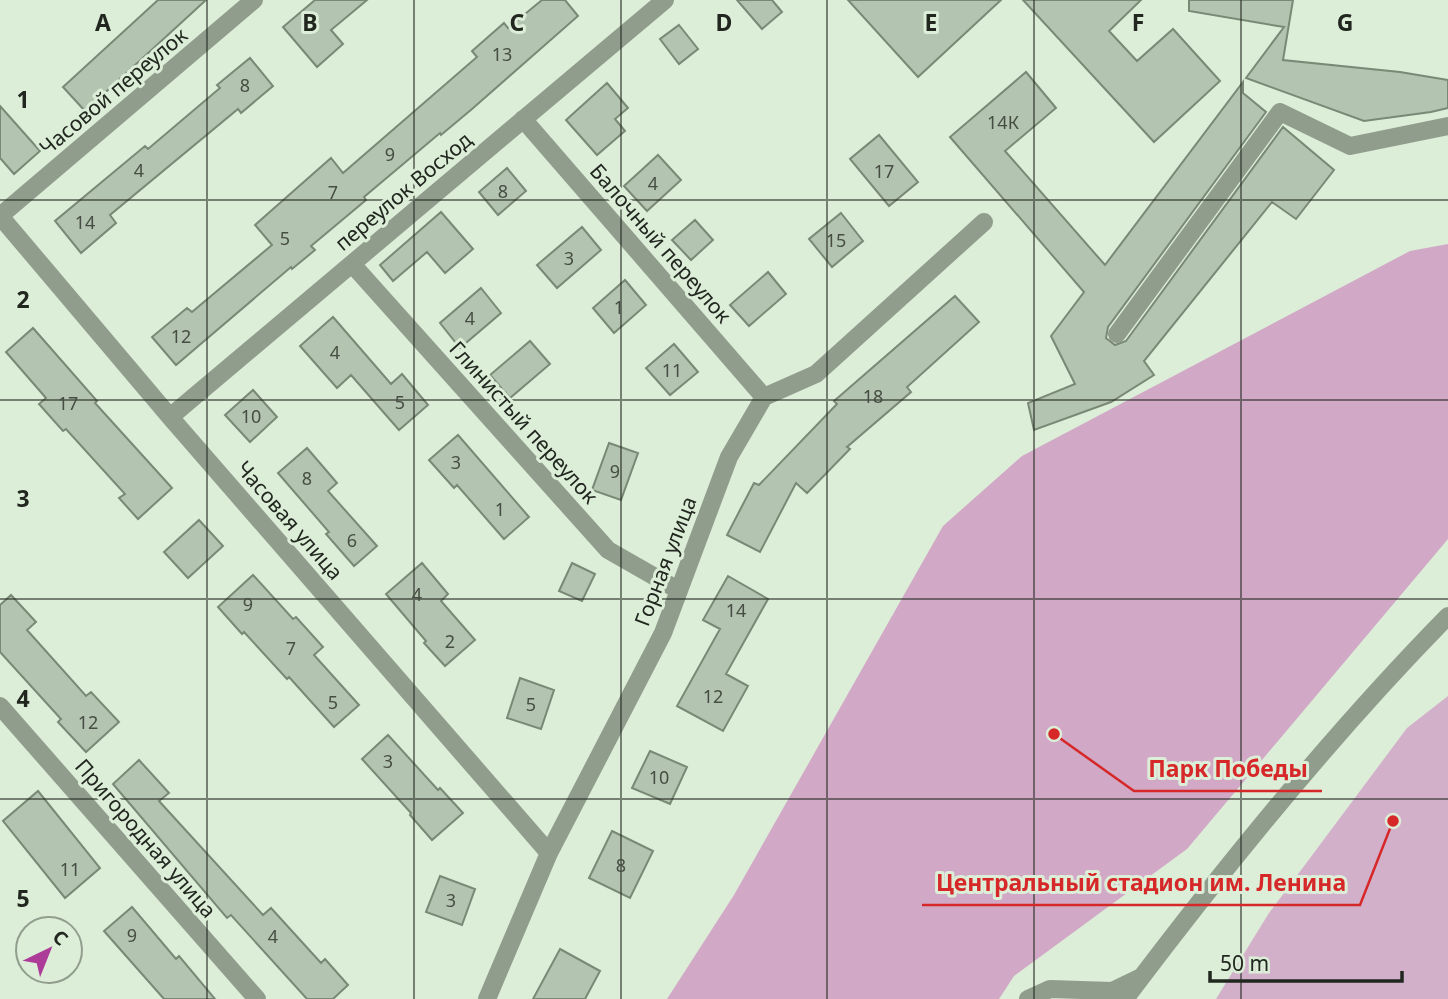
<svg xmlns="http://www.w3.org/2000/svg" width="1448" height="999" font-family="'Noto Sans',sans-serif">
<rect width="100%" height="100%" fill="#dcedd8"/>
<!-- green -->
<path fill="#d3b0ca" d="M1448 696V999H1216L1269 913 1407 728Z"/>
<!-- forest -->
<path fill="#d1a8c6" d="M1448 244V539L1187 849 1014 976 999 999H667L734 895 943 526 1022 456 1410 251Z"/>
<!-- building -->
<path fill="#b3c4b0" stroke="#798976" stroke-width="2" d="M158 0H206L85 111 63 87Z
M315 0H367L331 30 343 44 317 67 283 27Z
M542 0H565L578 16 472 109 441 135 440 133 364 197 366 200 311 246 315 250 292 269 291 267 176 365 152 337 187 308 192 312 272 245 255 225 331 158 343 173 477 57 472 51 504 23 508 28Z
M737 0H772L782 12 762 29Z
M848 0H1001L918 77Z
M1023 0H1141L1109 31 1137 61 1173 29 1220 81 1154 142Z
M1189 0H1293L1283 60 1400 72 1448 80V108L1431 112 1364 121 1246 78 1284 27 1189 11Z
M679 25 698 49 679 64 660 39Z
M250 58 273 86 241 113 238 109 110 215 116 223 81 253 55 221 145 146 148 149 220 88 217 85Z
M1026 72 1056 108 1005 151 1105 265 1243 82V93L1266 112 1108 327 1106 338 1115 345 1126 341 1283 127 1334 170 1296 219 1272 202 1144 361 1154 375 1111 402 1034 430 1028 403 1075 384 1051 336 1084 292 950 137Z
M607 83 628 108 615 119 625 131 597 155 566 120Z
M0 106 40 151 14 174 0 158Z
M879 135 918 182 889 206 850 159Z
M658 155 681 180 647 211 624 186Z
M507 168 526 191 498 215 479 192Z
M441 212 473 249 445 273 427 252 393 281 380 265Z
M841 213 863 241 832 267 809 239Z
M695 220 713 240 691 260 672 240Z
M582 227 601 250 557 288 537 265Z
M768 272 786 294 749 326 730 305Z
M625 280 646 305 614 333 593 308Z
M481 288 501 313 460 348 440 323Z
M955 296 979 322 907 387 911 392 847 447 850 449 807 493 796 483 760 552 727 535 754 483 759 485 837 404 834 401Z
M333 317 391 384 402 374 428 405 399 430 351 375 337 388 300 346Z
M33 328 97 401 95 403 172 488 138 519 119 498 125 494 66 429 63 431 39 404 46 398 6 352Z
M530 341 550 364 510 398 490 375Z
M674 344 698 372 670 395 646 368Z
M253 390 277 417 250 442 225 415Z
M458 435 529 517 504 539 457 485 454 488 429 460Z
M609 443 638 453 621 500 592 490Z
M307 448 337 483 328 491 377 546 354 566 326 534 329 532 278 473Z
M199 520 223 546 188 578 164 552Z
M422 563 448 594 441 601 475 640 445 666 424 643 426 641 386 594Z
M572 563 595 574 582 601 559 591Z
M253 575 293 619 296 617 323 647 314 655 359 705 334 727 289 677 287 679 244 632 242 634 218 607Z
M728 576 768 599 726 674 748 686 723 731 677 706 720 629 703 620Z
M11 595 36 622 27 630 86 696 91 692 119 722 86 752 58 722 61 719 0 652V605Z
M520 678 554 690 541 729 507 718Z
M388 735 438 790 440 788 463 813 432 840 410 815 411 813 362 759Z
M650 751 687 767 670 804 632 788Z
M139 760 169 793 159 801 263 915 271 908 321 963 325 959 348 985 333 999H307L231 915 227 918 113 784Z
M38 791 100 868 65 898 3 821Z
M612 831 653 851 630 898 589 878Z
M440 876 475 889 462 925 426 912Z
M132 907 176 959 179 956 215 999H164L104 931Z
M560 949 600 971 585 999H533Z"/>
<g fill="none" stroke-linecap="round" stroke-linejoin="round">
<!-- minor -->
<path stroke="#909d8d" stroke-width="18" d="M523 119 764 397
M0 216 170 417 549 853
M0 216 254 0
M352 264 608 550 678 590
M1117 334 1280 112 1350 146 1448 126
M170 417 665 0
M0 706 257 999
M487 999 549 853 663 633 729 457 764 397 816 374 984 222
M1028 999 1050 989 1112 991 1139 978
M1125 999C1225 866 1331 735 1448 616"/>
</g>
<!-- grid -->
<path fill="none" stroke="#21271f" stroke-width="2" stroke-opacity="0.55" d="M207 0V999M414 0V999M621 0V999M827 0V999M1034 0V999M1241 0V999M0 200H1448M0 400H1448M0 599H1448M0 799H1448"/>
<g text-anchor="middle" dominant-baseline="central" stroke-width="6" stroke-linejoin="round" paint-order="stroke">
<!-- number labels -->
<g font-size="18" fill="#464e43">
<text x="502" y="54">13</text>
<text x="245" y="85">8</text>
<text x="1003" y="122">14К</text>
<text x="390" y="154">9</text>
<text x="139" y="170">4</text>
<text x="884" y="171">17</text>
<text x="653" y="183">4</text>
<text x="503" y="191">8</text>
<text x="333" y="192">7</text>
<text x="85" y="222">14</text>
<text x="285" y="238">5</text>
<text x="836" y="240">15</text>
<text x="569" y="258">3</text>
<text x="619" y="307">1</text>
<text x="470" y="318">4</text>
<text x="181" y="336">12</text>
<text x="335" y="352">4</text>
<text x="672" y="370">11</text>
<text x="873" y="396">18</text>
<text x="400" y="402">5</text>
<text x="68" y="403">17</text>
<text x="251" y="416">10</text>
<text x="456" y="462">3</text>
<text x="615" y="471">9</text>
<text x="307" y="478">8</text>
<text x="500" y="509">1</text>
<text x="352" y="540">6</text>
<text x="417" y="594">4</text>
<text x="248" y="604">9</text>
<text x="736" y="610">14</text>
<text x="450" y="641">2</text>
<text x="291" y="648">7</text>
<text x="713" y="696">12</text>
<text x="333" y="702">5</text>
<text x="531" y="704">5</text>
<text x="88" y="722">12</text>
<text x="388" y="761">3</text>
<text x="659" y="777">10</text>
<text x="621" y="865">8</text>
<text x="70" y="869">11</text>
<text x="451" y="900">3</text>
<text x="132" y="935">9</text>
<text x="273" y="936">4</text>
</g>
<!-- street labels -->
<g font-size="21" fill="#21271f" stroke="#dcedd8">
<text transform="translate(113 91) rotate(-40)">Часовой переулок</text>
<text transform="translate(403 191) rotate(-40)">переулок Восход</text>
<text transform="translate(661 243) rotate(49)">Балочный переулок</text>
<text transform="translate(524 422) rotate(48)">Глинистый переулок</text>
<text transform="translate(290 520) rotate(49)">Часовая улица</text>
<text transform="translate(665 561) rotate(-69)">Горная улица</text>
<text transform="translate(146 838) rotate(49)">Пригородная улица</text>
</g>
</g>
<g font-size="23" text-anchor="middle" font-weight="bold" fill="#21271f" stroke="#dcedd8" stroke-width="6" stroke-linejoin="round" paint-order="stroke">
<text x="103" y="31">A</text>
<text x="310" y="31">B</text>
<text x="517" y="31">C</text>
<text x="724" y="31">D</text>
<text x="931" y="31">E</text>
<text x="1138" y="31">F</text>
<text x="1345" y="31">G</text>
<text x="23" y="108">1</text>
<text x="23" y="308">2</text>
<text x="23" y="507">3</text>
<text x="23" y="707">4</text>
<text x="23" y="907">5</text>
</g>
<!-- callouts -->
<path fill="none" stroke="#d62828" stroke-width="2.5" d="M1054 734L1134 791H1322M1393 821L1360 905H922"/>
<g fill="#d62828" stroke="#dcedd8" stroke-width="2.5">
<circle cx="1054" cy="734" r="7"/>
<circle cx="1393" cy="821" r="7"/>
</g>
<g font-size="23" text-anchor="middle" font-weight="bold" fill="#d62828" stroke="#dcedd8" stroke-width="6" stroke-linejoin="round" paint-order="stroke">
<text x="1228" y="777">Парк Победы</text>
<text x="1141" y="891">Центральный стадион им. Ленина</text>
</g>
<!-- north arrow -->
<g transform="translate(49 950) rotate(43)"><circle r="33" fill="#dcedd8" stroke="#919e8e" stroke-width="2"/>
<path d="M0-5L12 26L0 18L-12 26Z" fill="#ac3c98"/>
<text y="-10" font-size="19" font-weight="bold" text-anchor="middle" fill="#21271f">С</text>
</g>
<!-- scale -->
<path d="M1210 971v10h192v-10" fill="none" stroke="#21271f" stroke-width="3.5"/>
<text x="1220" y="971" font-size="21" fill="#21271f" stroke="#dcedd8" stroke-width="5" paint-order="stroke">50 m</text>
</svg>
